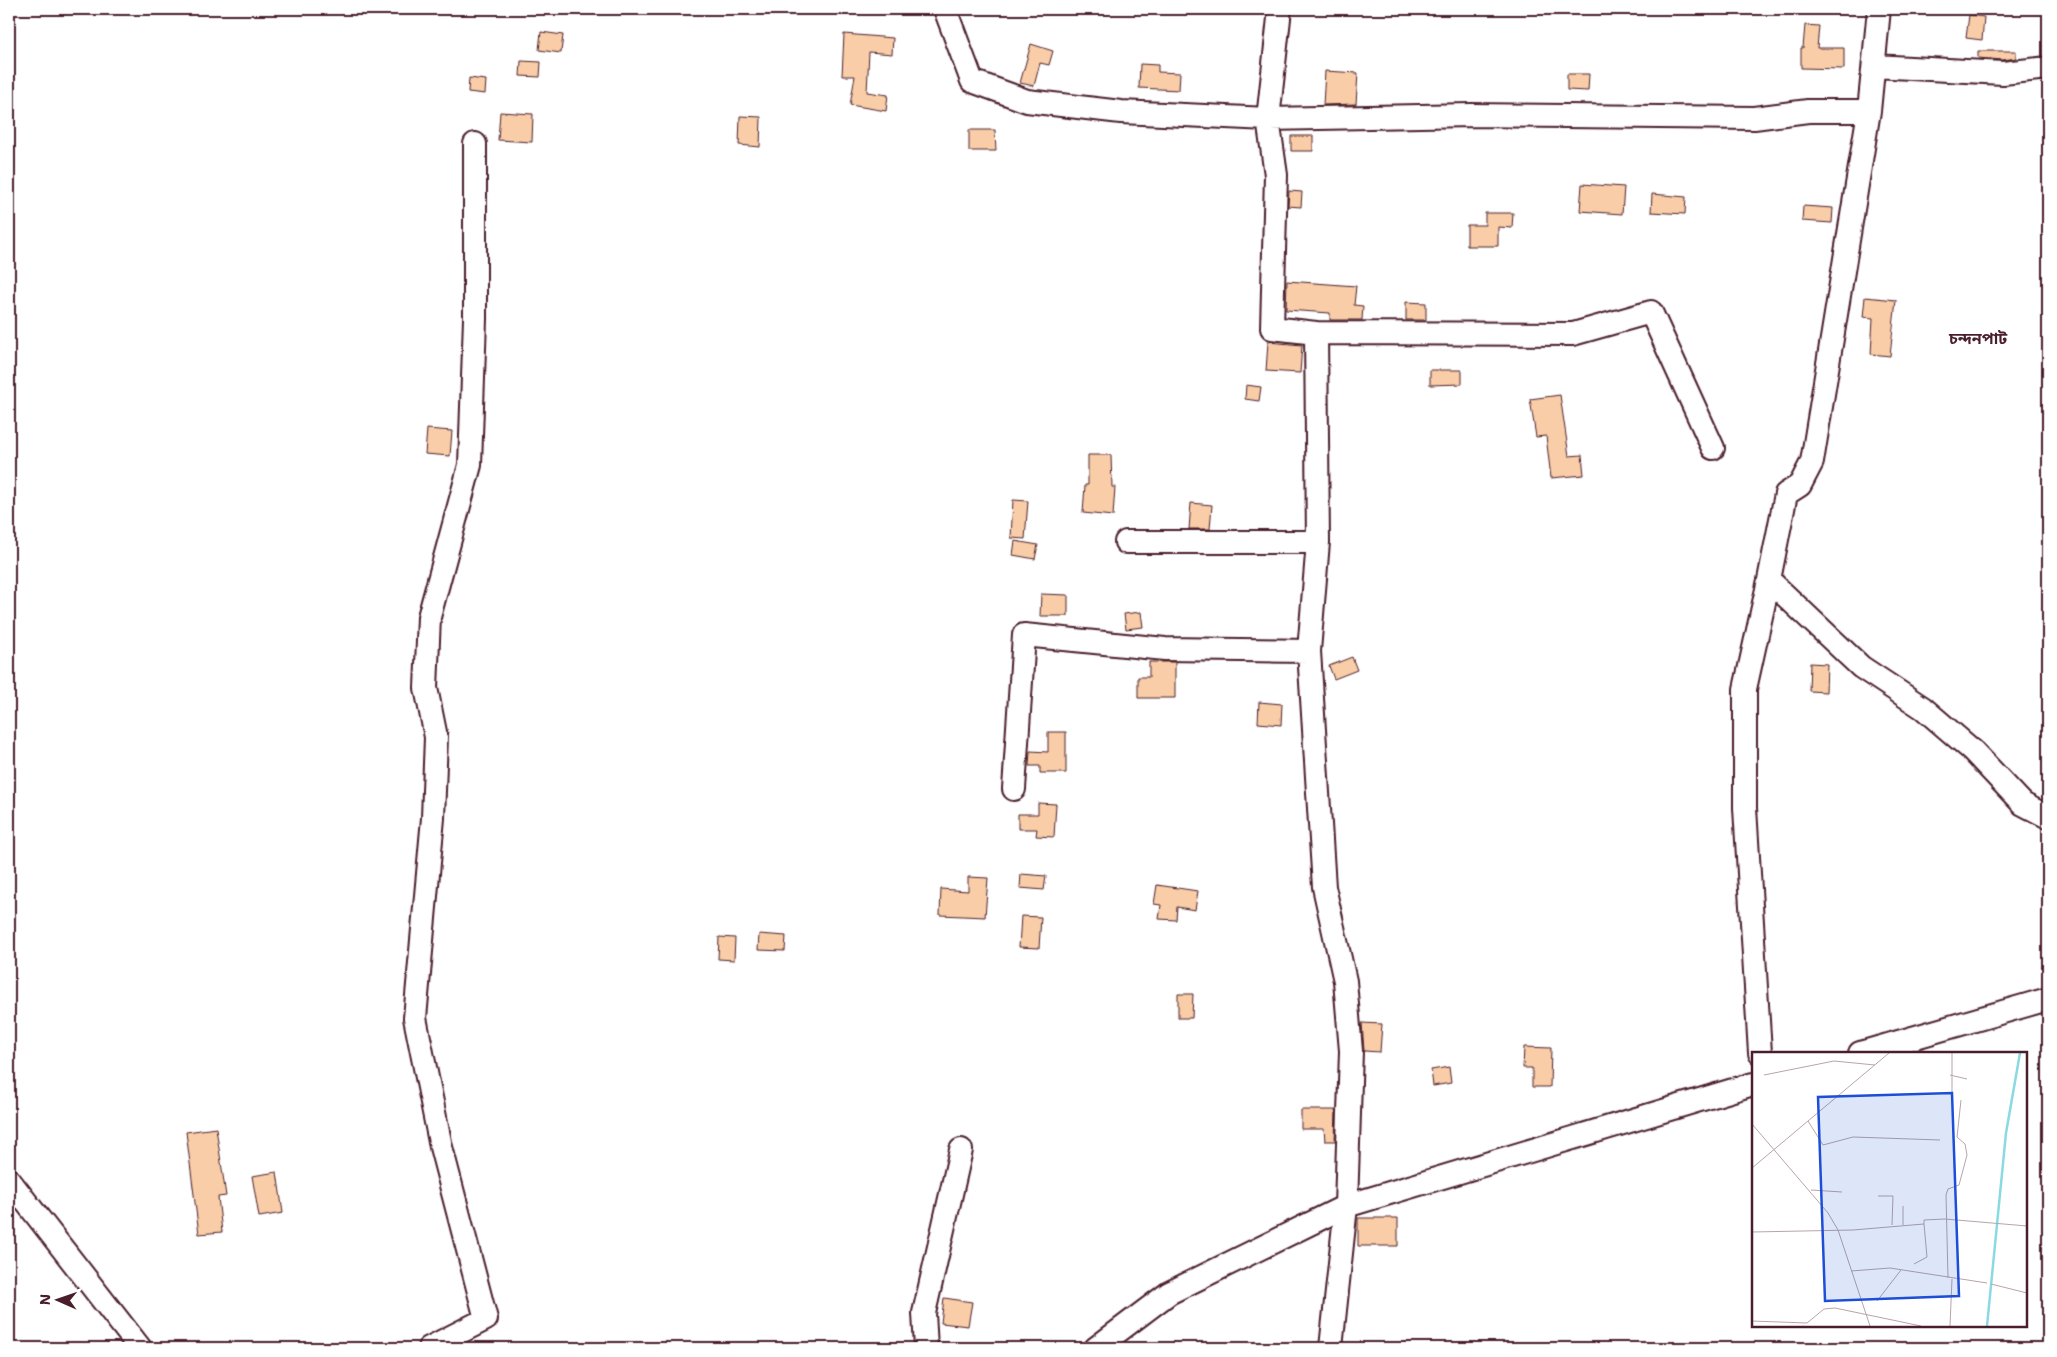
<svg xmlns="http://www.w3.org/2000/svg" width="2057" height="1357" font-family="'Shantell Sans','Noto Sans Bengali',sans-serif">
<rect width="100%" height="100%" fill="#fff"/>
<filter id="ink" filterUnits="userSpaceOnUse"><feTurbulence type="fractalNoise" baseFrequency=".02" numOctaves="2"/><feDisplacementMap in="SourceGraphic" scale="10" xChannelSelector="R" yChannelSelector="G"/><feConvolveMatrix kernelMatrix="1 2 1 2 8 2 1 2 1" color-interpolation-filters="sRGB"/></filter>
<g filter="url(#ink)">
<!-- building -->
<path fill="#f8cda7" stroke="#4a1f2b" d="M1969 15 1984 17 1982 40 1966 38Z
M1805 25 1819 26 1817 48H1844V69L1801 68V48H1803Z
M541 32 563 35 561 53 539 50Z
M844 34 893 38 892 54 869 52 867 92 888 95 886 111 850 105 855 76H842Z
M1031 44 1053 51 1049 65 1040 63 1034 86 1020 83Z
M1978 51H2016V58L2003 60 1978 58Z
M521 61 541 62 540 77 520 76Z
M1140 64 1158 65V72L1180 73 1179 90 1139 88Z
M1325 71 1358 73 1356 104 1323 105Z
M1567 74H1589L1588 91 1567 90Z
M469 78 486 80 485 94 468 92Z
M500 112 533 114 532 142 498 140Z
M740 116 761 117 760 147 739 145Z
M969 130H995L996 151H969Z
M1291 136H1313V151H1291Z
M1582 184 1624 187 1622 214 1580 211Z
M1289 191 1302 192 1301 207 1288 206Z
M1652 194 1686 197 1685 214 1651 212Z
M1803 206 1833 208 1832 223 1802 221Z
M1485 213H1513L1512 228 1498 227V246H1467V225H1485Z
M1287 281 1356 286 1354 305 1363 306 1362 320H1330V313L1286 310Z
M1865 297 1896 300 1890 356 1871 354 1873 318 1863 317Z
M1406 302 1426 303V320H1406Z
M1268 342 1302 345 1300 373 1266 371Z
M1430 370H1462V384L1430 385Z
M1246 385 1261 387 1259 401 1245 399Z
M1560 395 1569 456 1582 455 1584 475 1551 478 1546 436 1536 437 1530 399Z
M427 429 452 431 450 456 425 454Z
M1088 455H1111L1112 487H1115L1113 516 1083 513 1085 485H1088Z
M1013 500 1028 501 1025 539 1011 538Z
M1191 503 1212 505 1210 529H1189Z
M1015 541 1038 545 1035 559 1013 555Z
M1041 594 1068 595V616H1040Z
M1141 612 1143 627 1126 629 1124 614Z
M1352 657 1357 670 1334 679 1329 666Z
M1149 662H1175V698H1138V677H1149Z
M1810 663 1827 664 1826 692 1809 691Z
M1259 702 1282 704 1281 725 1258 723Z
M1048 732H1066V773H1040V766H1029L1030 751 1048 752Z
M1038 803 1056 804 1054 837 1036 836 1037 829H1018V814H1038Z
M1021 874 1046 876 1044 890 1020 888Z
M968 877 988 878 985 917 940 915 941 889 968 891Z
M1157 885 1198 891 1195 910 1177 907 1176 920 1159 919 1161 905 1154 904Z
M1021 916 1041 917 1039 948 1019 947Z
M759 934 786 936 785 951 758 950Z
M719 937 735 938 734 960 718 959Z
M1178 994H1193L1192 1018H1178Z
M1362 1023 1382 1024 1380 1052 1364 1051Z
M1524 1047 1551 1048 1550 1087H1532V1068H1523Z
M1449 1067 1451 1083 1433 1086 1431 1070Z
M1301 1110H1336L1335 1141H1325L1324 1129H1301Z
M216 1128 226 1196 218 1197 222 1232 199 1234 186 1132Z
M277 1172 283 1213 259 1217 252 1176Z
M1358 1218H1398V1246H1358Z
M944 1298 972 1302 968 1326 941 1323Z"/>
<g fill="none" stroke-linecap="round" stroke-linejoin="round">
<!-- minor casing -->
<g stroke="#4a1f2b" stroke-width="26">
<path id="minor" d="M945 9 972 81 1027 101 1121 112 1268 119 1471 115 1754 118 1808 111H1869
M1280 9 1268 119 1276 175 1272 328 1316 333 1318 542 1309 651 1324 887 1345 981 1351 1051 1346 1206 1331 1348
M1874 66 2003 73 2048 68
M1316 333 1573 334 1651 312 1713 448
M1126 542H1318
M1769 580 1861 667 1923 708 1973 751 2023 804 2048 817
M1014 789 1024 635 1165 649 1309 651
M1760 1053 1745 808V689L1769 580 1786 494 1800 485 1812 462 1869 111 1879 9
M1860 1053 2048 999
M9 1180 140 1348
M429 1348 486 1319 441 1147 415 1018 433 818 436 737 426 688 429 617 470 465 475 319V144
M926 1348 924 1313 961 1150
M1096 1348 1169 1293 1346 1206 1753 1084"/>
</g>
<!-- minor -->
<use href="#minor" stroke="#fff" stroke-width="22"/>
</g>
</g>
<g text-anchor="middle" dominant-baseline="central" stroke-width="4" stroke-linejoin="round" paint-order="stroke">
<!-- quarter labels -->
<g font-size="16" font-weight="bold" fill="#4a1f2b" stroke="#fff">
<text x="1978" y="338">চন্দনপাট</text>
</g>
</g>
<!-- overview -->
<g transform="translate(1752 1052)">
<rect width="275" height="275" fill="#fff"/>
<path fill="none" stroke="#89dae2" stroke-width="2.5" d="M235 274 254 81 268 1"/>
<path fill="none" stroke="#b7a5aa" stroke-width="1" d="M12 23 82 9 123 13M198 23 215 27M200 44V1M56 69 71 93 101 85 188 88M0 72 76 161 86 178 118 274M0 116 137 1M59 138 90 140M126 144H141L140 173M151 154V173M0 180 101 178 172 172V168L193 167 275 174M162 212 175 205 172 172M99 219 138 216 235 231M196 226 194 143 196 137 207 133 215 103 213 92 205 85 209 48M239 232 275 241M125 249 149 218M0 269 55 271 72 257 83 256 169 274M198 274 200 227"/>
<path fill="#1d4ed8" fill-opacity="0.15" stroke="#1d4ed8" stroke-width="2.5" d="M200 41 207 244 73 249 66 45Z"/>
<rect width="275" height="275" fill="none" stroke="#4a1f2b" stroke-width="2.5"/>
</g>
<!-- margin -->
<rect width="2057" height="1357" fill="none" stroke="#fff" stroke-width="30"/>
<rect x="15" y="15" width="2027" height="1327" fill="none" stroke="#4a1f2b" stroke-width="2" filter="url(#ink)"/>
<!-- north arrow -->
<g transform="translate(58 1300) rotate(272)" stroke="#ffffff" stroke-width="4" paint-order="stroke">
<path d="M0-4L9 19L0 12L-9 19Z" fill="#4a1f2b"/>
<text y="-8" font-size="14" font-weight="bold" text-anchor="middle" fill="#4a1f2b">N</text>
</g>
</svg>
